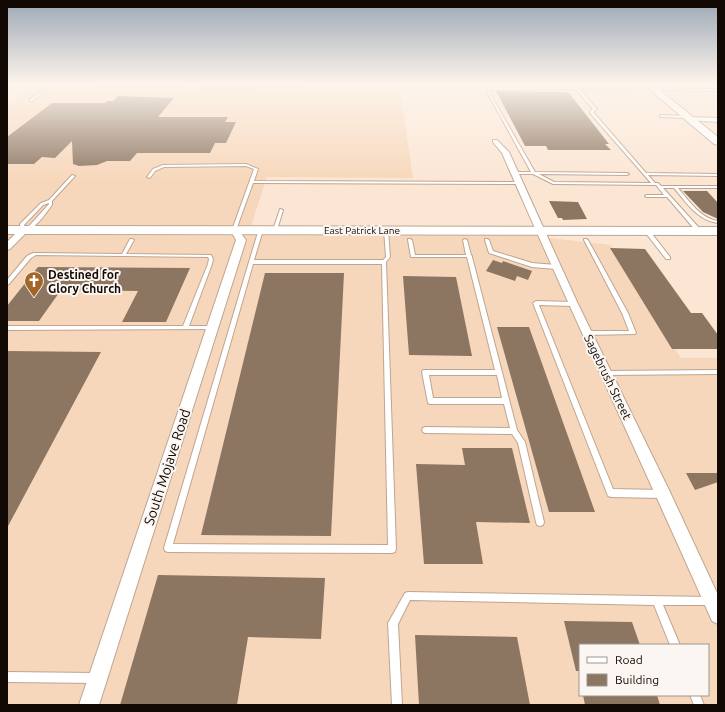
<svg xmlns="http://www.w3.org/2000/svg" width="725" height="712" font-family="Ubuntu,sans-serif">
<rect width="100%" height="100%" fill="#fbe6d4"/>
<!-- built -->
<path fill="#f7d7bb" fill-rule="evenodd" d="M41 83H399L413 178 267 177 251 226 7 225V106Z
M7 235 533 236 611 245 681 358H718V705H7ZM580 645H708V695H580Z"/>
<!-- green -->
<path fill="#e6bd9a" d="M98 83H191L186 89H91Z
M202 83H306L304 88 203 91 197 89Z"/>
<!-- building -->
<path fill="#8c7561" d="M496 91 563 92 569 93 609 144H605L611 150H548L546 146H525Z
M118 96 174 98 158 117H228L225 122H236L226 143H215L210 153H137L130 161H107L97 165 79 166 73 164 72 141 55 158 42 157 34 164H7V137L52 103H105L107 101H113Z
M683 191H707L718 203V219L703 212Z
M549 201 578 202 587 219 563 220 562 218H558Z
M610 248 645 249 691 313H702L718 335V349H672Z
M493 260 502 263 503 261 532 271 528 280 517 276 515 281 486 271Z
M38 267 190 268 166 322H122L138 291 61 290 39 321H7V306Z
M265 273H344L331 536 201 535Z
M403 276 456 277 472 356 409 355Z
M497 327H529L595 512H549Z
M7 351 101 352 7 528Z
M462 448H512L530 523 476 522 483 564H424L416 464 465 465Z
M686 473H718V482L695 490Z
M158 575 325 578 321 639 248 637 237 705H120Z
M564 621 632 622 640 645H580V671H576Z
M415 635 517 637 530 705H419Z
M583 695H657L660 705H585Z"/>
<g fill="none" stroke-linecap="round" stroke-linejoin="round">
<!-- service casing -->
<g stroke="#bea590" stroke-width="2">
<path id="service" d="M576 87H631L630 89H579L597 109 593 112 646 173 718 174V176L648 175 655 183H658L661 186H718V188H678C689 201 700 218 718 221V223C697 220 687 203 674 188H663L701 230V232H697L667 197H646L645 196 647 195H664L656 185 553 184 533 174H512L511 173 513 172H531L487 92 489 88ZM576 89 593 109 590 111V113L651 183 554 182 539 174 627 175 629 174 627 173 535 172 489 92 491 90Z
M654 88 718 89V91L653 90Z
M42 91 44 92 32 101H30V99Z
M661 115 687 116 689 117 687 118 660 117Z
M246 164 258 169 254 181 518 182 520 183 518 184 253 183 236 230 234 231 232 230 254 169 246 166 164 167 155 171 150 178 147 177 153 169 163 165Z
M72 175 75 176 52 201V205C45 214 35 231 22 231L20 225V224L41 203 49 200ZM49 203V204L30 225 25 228 24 225 43 205Z
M280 209 283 210 277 230 275 231 273 230Z
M259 229H261L263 230 254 260H383L386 257 384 230 386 229 388 230 390 257 386 262 396 549 395 552 392 553 168 552 165 551 164 548 249 262ZM253 264H382L388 545 173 544Z
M645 230H649L670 257V259H666L645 232Z
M130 239H132L134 240 126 254 211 255 213 259 212 264 189 326H212L214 327 215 328 214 329 7 330V326H183L208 264 209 259 208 257 36 255 31 258 9 284 7 285V280L27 256 33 253 122 254Z
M408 239H410L412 240 415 255H466L463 240 465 239 467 240 471 255 472 256V257L517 430 525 442 544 522 543 525 540 526 537 525 536 522 518 443 512 434 425 433 423 432 422 430 423 428 425 427 510 428 504 404H430L428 403 422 372 423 370H495L467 257H411L408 240ZM429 375H497L502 398H433Z
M485 239H487L489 240 493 251 532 263 556 265 558 267 556 269 532 267 489 253 485 240Z
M584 239H586L588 240 628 313 636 333 635 334 586 335 583 333 586 331H629L622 313 584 240Z
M536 301 573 302 576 304 573 306 539 305 613 489 662 490 665 491 666 494 665 497 662 498 611 497 608 496 533 303Z
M718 370V374L606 375H604L603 373 604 371H606Z
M408 592 711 597 714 598 715 601 714 604 711 605H663L680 645H670L654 605 410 600 398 624 402 705H392L388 623 405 593Z
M7 672 95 673 98 675 100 678 98 681 95 683 7 682Z
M690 695H700L704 705H694Z"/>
</g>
<!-- minor casing -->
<g stroke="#bea590" stroke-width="2">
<path id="minor" d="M690 117 718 118V122L688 120V118Z
M493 140H497L509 152 578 304 669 490 718 595V624L712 621C643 465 570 310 502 153L493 142Z
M24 227 28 230 27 232 10 249 7 250V242L21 228Z
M234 227 237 228 246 240 99 705H79L236 240 230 230Z"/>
</g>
<!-- secondary casing -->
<g stroke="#bea590" stroke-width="2">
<path id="secondary" d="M7 226 718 227V235L7 234Z"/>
</g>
<!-- primary casing -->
<g stroke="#bea590" stroke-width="2">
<path id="primary" d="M642 83H651L718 137V145L714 144Z"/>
</g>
<!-- service -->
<use href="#service" fill="#fff" fill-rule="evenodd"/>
<!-- minor -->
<use href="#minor" fill="#fff" fill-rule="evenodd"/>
<!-- secondary -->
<use href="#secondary" fill="#fff" fill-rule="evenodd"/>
<!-- primary -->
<use href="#primary" fill="#fff" fill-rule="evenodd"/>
</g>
<!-- sky -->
<linearGradient id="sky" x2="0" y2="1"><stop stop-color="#9ca8b5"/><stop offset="0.46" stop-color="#fdf4ec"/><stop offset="1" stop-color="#fdf4ec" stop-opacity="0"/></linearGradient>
<rect width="725" height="182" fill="url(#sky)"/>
<!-- icons -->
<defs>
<g id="church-pin" transform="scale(1)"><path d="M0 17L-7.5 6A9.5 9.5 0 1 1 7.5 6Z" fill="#a26629" stroke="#fcf6f2"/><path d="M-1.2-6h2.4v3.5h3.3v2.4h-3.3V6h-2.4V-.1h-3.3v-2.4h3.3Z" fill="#fff"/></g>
</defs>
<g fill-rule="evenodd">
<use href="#church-pin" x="34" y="281"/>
</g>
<g text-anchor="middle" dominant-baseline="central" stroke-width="4" stroke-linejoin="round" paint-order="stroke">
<!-- far-street labels -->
<g font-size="10" fill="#120904" stroke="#fcf6f2">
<text x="362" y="230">East Patrick Lane</text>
</g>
<!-- poi labels -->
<g font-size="12" font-weight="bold" fill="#120904" stroke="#fcf6f2" text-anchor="start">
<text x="48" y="274">Destined for<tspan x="48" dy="14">Glory Church</tspan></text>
</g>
<!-- street labels -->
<g font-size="12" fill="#120904" stroke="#fcf6f2">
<text transform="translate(608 377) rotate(64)">Sagebrush Street</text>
</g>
<!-- near-street labels -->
<g font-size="14" fill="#120904" stroke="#fcf6f2">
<text transform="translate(167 467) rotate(-72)">South Mojave Road</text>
</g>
</g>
<!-- border -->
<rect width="725" height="712" fill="none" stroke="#120904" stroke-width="16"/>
<!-- legend -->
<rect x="579" y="644" width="130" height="52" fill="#fcf6f2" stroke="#9e9793"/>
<rect x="587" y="657" width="20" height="6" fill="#ffffff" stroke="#9e9793"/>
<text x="615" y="664" font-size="12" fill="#120904">Road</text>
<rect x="587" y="674" width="20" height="12" fill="#8c7561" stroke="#9e9793"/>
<text x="615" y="684" font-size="12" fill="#120904">Building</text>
</svg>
